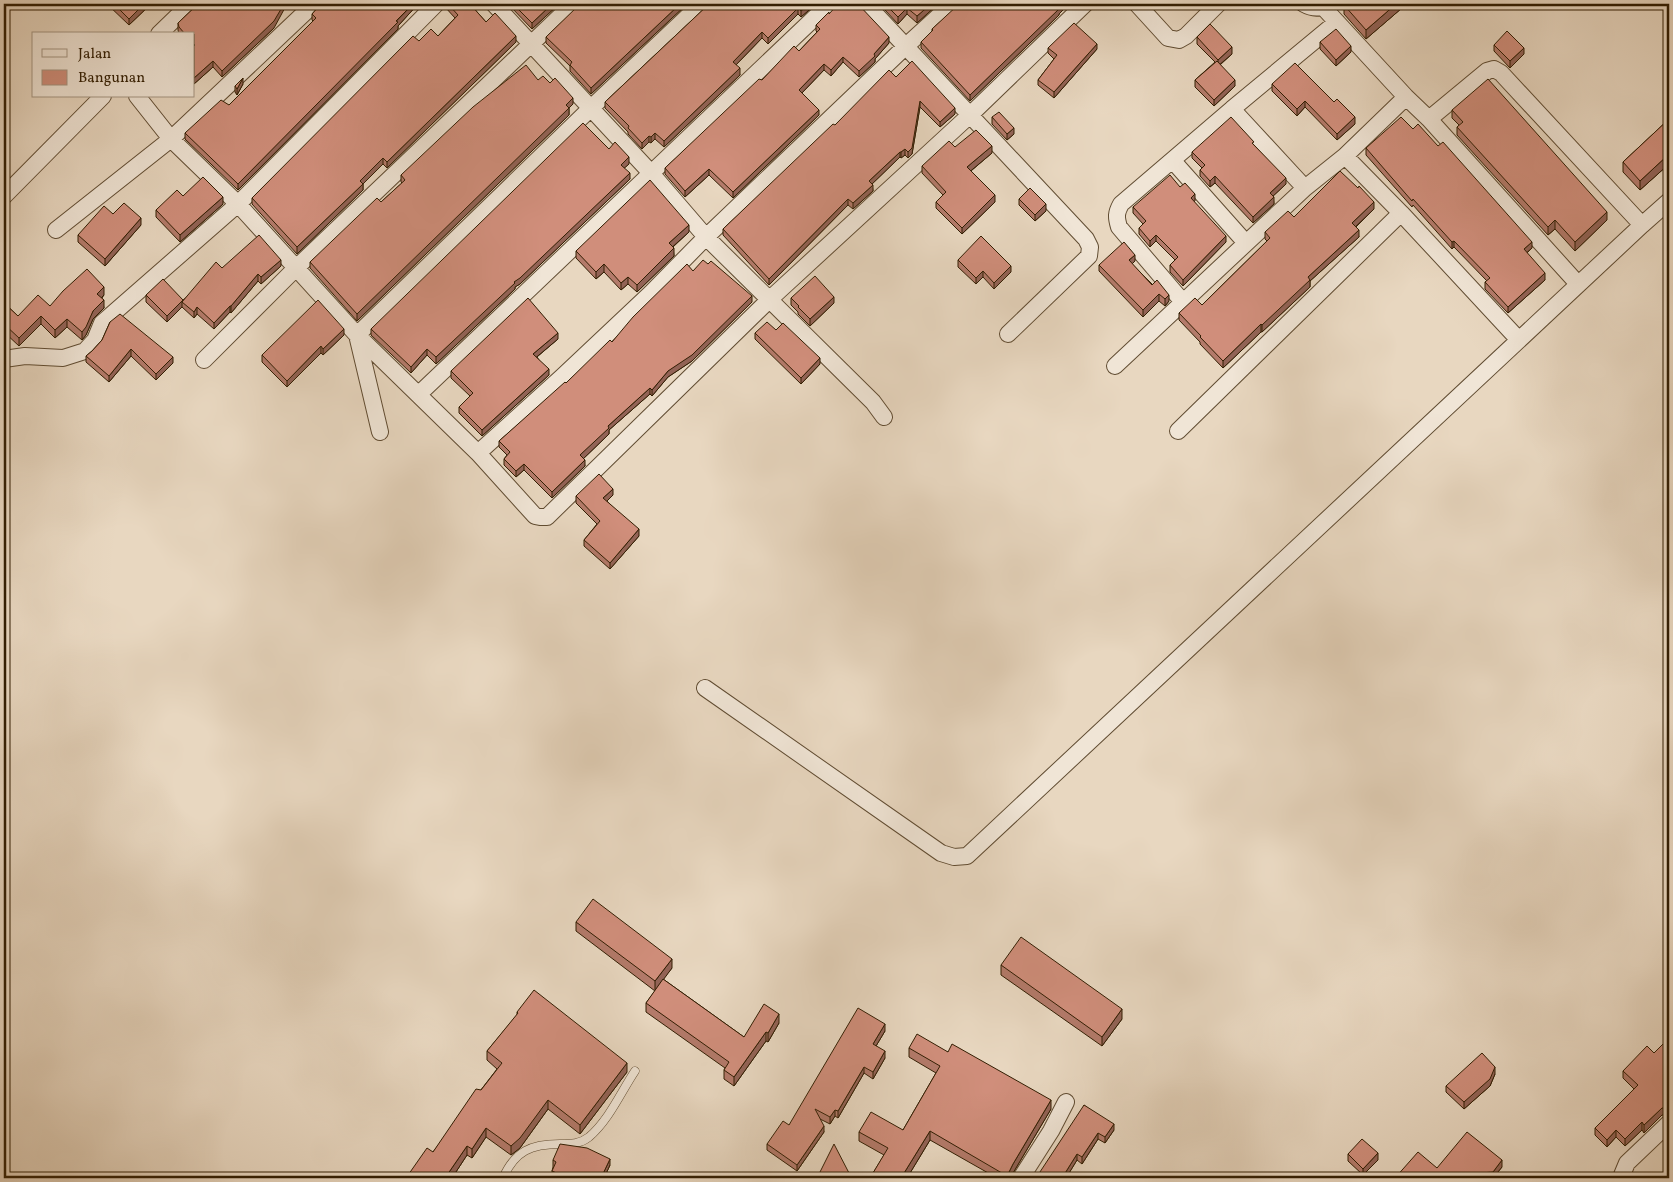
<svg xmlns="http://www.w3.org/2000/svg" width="1673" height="1182" font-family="Vollkorn,serif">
<rect width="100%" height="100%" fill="#e8d7c0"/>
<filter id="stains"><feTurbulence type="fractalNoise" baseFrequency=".004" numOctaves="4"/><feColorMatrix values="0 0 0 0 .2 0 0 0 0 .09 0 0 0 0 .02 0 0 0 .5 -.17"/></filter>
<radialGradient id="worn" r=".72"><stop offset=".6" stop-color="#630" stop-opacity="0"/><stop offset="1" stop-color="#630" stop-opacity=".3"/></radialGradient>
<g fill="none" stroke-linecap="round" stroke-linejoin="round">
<!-- lane casing -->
<g stroke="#604c32" stroke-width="9">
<path id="lane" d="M503 1178C515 1151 531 1144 560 1144 571 1144 580 1144 589 1137 609 1120 621 1092 635 1071"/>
</g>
<!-- street casing -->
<g stroke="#604c32" stroke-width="18">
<path id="street" d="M494 4 651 173 706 237 873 402 884 417
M866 4 1086 239 1090 247 1089 256 1008 334
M1137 4 1168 38 1179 40 1186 36 1218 4
M1304 4C1313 9 1320 9 1328 4
M1323 7 1406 97 1429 119 1487 71 1494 69 1501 73 1642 225
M159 34 190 4
M137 96 171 139 238 204 357 335 478 453 535 516 540 517H547L770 299 970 115 1085 4
M1429 119 1578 284
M1345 156 1401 213 1519 340
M1173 161 1246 243
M1305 188 1232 109 1337 22
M4 196 103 96
M56 230 171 139 314 4
M1183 302 1119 227C1116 217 1116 213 1121 204L1232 109
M4 359 25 356 63 358 85 351 95 340 102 323 238 204 436 4
M204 360 295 269 573 4
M1115 366 1305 188 1345 156 1406 97
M419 394 829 4
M1178 431 1401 213
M380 432 357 335 592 107 701 4
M478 453 562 377 651 293 706 237 906 46 952 4
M705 688 941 853 954 857 967 856 1642 225 1669 201
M1021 1178 1051 1131 1066 1102
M1624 1178 1622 1175 1627 1163 1669 1123"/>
</g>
<!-- lane -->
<use href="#lane" stroke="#f0e5d6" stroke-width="8"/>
<!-- street -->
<use href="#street" stroke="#f0e5d6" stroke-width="16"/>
</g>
<!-- wall -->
<path fill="#b37a6a" stroke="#321e03" d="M107 4H151L129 25Z
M321 4H422L420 6 418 4 398 26V29L238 190 185 139V133L229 105 313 21 312 20V14Z
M445 4H470L486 22 516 42 387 168 383 164 363 184V190L297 254 252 204V198L419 41 438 36 455 18 445 7Z
M509 4H559L532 29 509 5Z
M687 4 591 94 570 71V66L546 43V37L580 5Z
M709 4H816L801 17 798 14 768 44 762 38 736 65 740 75 664 147 655 139 651 143 649 142 642 149 628 134V132L605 108V102Z
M884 4H938L917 23 907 14 898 24 884 9Z
M1402 4V8L1366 39 1344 14V5Z
M197 5 274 28 222 77 213 67 194 84V34H179L178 30V23Z
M859 5 889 43 875 59V62L859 77 843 62 831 76 824 70 802 93 819 115 733 198 709 175 685 197 665 174V168L762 80 799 51 817 32 816 31V25L829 14Z
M959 5 1059 14V15L970 101 921 48V42L932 31V29Z
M1197 37 1232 54 1220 65 1235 86 1214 106 1195 87V80L1215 62 1197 44Z
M1320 42 1351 52 1336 66 1320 49Z
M1494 45 1524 54 1510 68 1494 51Z
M1048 48 1097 49 1054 98 1038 85V80L1054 59 1048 53Z
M896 77 955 114 940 127 920 107 912 154 908 158 905 155 901 158 900 157 872 184 873 191 853 209 848 205 769 285 723 235V229L835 125Z
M538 80 573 104 569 108V115L357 321 310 268V262L381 202 402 183 401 182V175Z
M243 84 237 95 235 92V86Z
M1272 84 1355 124 1337 140 1305 107 1297 116 1272 91Z
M1452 110 1607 220 1575 251 1555 229 1548 235 1457 135V127L1459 125 1452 118Z
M992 117 1014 134 1007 140 992 124Z
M1669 119V164L1640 190 1623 172V162Z
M1413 129 1438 146 1532 248 1527 253 1545 280 1508 313 1485 289V282L1487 281 1454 247 1452 249 1413 205 1412 207 1366 155V148Z
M1254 145 1286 184 1273 196 1274 204 1253 223 1215 183 1210 187 1200 176V170L1202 168 1192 158V152Z
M955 147 992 153 971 171 995 202 962 234 936 208V202L943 195 922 173V166Z
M609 149 629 164 624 168 630 179 520 284 515 287V289L436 364 427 355 411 373 371 335V329Z
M1180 187 1195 201 1194 202 1226 242 1183 286 1170 272V265L1175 260 1156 241 1150 247 1139 234V228L1143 224 1133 213V207Z
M183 196 223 204 180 242 156 217V210Z
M1019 199 1046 211 1035 221 1019 205Z
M1374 209 1356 227 1359 237 1310 281V287L1262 332H1261L1223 368 1200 344V342L1179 320V313L1202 305 1267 241 1265 239V232L1294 217Z
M113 214 141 225 105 266 78 242V235Z
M689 232 673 247 674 256 637 292 628 284 621 290 604 272 596 279 576 258V251Z
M958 260 1011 272 994 289 983 277 976 284 958 267Z
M1135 261 1132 264 1169 301 1165 306 1159 301 1143 317 1099 271V265Z
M281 266 261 284 258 281 231 313 230 312 214 329 197 314 194 318 182 307 167 322 146 302V295L183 300 222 268Z
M693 271 752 302 692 361 668 377 652 396 650 394 609 430V434L583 459 585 466 552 498 524 470 516 477 504 465V459L507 455 499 447V441L566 383 612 342Z
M104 295 102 298 104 308 93 319 86 335 82 340 67 327 55 338 41 324 19 346 4 332V303L18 316 50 306Z
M791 298 834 303 810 326 798 314V312L791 305Z
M110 322 173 363 156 380 131 356 109 382 86 362V356L92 351 102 340Z
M755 333 820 364 801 384 755 339Z
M344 335 323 355 321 353 287 387 262 362V355Z
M558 339 537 357 549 375 482 436 459 413V407L470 396 451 378V371Z
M613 495 607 501 639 536 610 569 584 546V540L597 524 576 503V496Z
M576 922 672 968 663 979 744 1037 779 1023 768 1042 766 1041 734 1086 724 1079V1070L725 1068 646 1012V1003L655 991 576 931Z
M1001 965 1122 1019 1102 1046 1001 975Z
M517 1012 627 1072 580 1134 548 1109 520 1148 511 1155 486 1137 472 1158 467 1155 452 1178H406L433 1152 497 1069 487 1060V1051L517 1015Z
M885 1031 876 1046 885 1058 873 1079 864 1073 838 1118 835 1116 830 1124 820 1119 824 1132 797 1171 767 1150V1144L789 1125Z
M1669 1038V1114L1662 1115 1644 1133 1642 1130 1625 1146 1616 1137 1607 1147 1595 1135V1128L1634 1089 1623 1078V1071L1654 1053Z
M909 1048 948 1052 1051 1109 1013 1173 1010 1178H997L930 1140 907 1178H870L884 1155 859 1141V1132L903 1130 936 1073 909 1057Z
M1495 1074 1490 1086 1464 1109 1446 1092V1086Z
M1084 1105 1114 1130 1105 1143 1098 1139 1082 1164 1077 1160 1066 1178Z
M1669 1129V1140L1667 1138V1131Z
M1348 1154 1378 1160 1363 1175 1348 1161Z
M553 1160 610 1165 604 1178H554L552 1177V1171L553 1167Z
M1502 1167 1493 1178H1395L1437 1168Z"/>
<!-- shaded-wall -->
<path fill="#926356" stroke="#321e03" d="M144 4H151L129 25V19Z
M284 4H287L274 28 222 77V71Z
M413 4H418L398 26V29L238 190V184Z
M552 4H559L532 29V23Z
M680 4H687L591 94V88Z
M809 4H816L801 17V11Z
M931 4H938L917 23V16Z
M1063 4H1069L1059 14V15L970 101V95Z
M1396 4H1402V8L1366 39V30Z
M798 8V14L768 44V38Z
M907 8V14L898 24V17Z
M762 32V38L733 68V62Z
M516 36V42L387 168V162Z
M889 37V43L875 59V62L859 77V71Z
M1097 44V49L1054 98V92Z
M1351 46V52L1336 66V60Z
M1232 47V54L1218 66V60Z
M1524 48V54L1510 68V61Z
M843 57V62L831 76V70Z
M213 61V67L194 84V78Z
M824 64V70L799 96V90Z
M740 68V75L664 147V141Z
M243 78V84L237 95V89Z
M1235 80V86L1214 106V100Z
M573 98V104L569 108V115L357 321V314Z
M920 101V107L912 154 908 158V152Z
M1305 101V107L1297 116V109Z
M955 108V114L940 127V122Z
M819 110V115L733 198V192Z
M1355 117V124L1337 140V134Z
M1014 128V134L1007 140V134Z
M655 133V139L651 143V137Z
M649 136V142L642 149V143Z
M992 146V153L967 174V167Z
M905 149V155L901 158V152Z
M900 152V157L869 187V181Z
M1669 154V164L1640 190V181Z
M629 157V164L621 171V165Z
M383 158V164L360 187V181Z
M709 169V175L685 197V191Z
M630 173V179L520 284 515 287V289L436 364V357L514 282Z
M1215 176V183L1210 187V181Z
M1286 178V184L1270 199V193Z
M363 184V190L297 254V247Z
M873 185V191L853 209V203Z
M1195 194V201L1191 205V198Z
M995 195V202L962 234V228Z
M223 197V204L180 242V235Z
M1274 197V204L1253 223V217Z
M848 199V205L769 285V279Z
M1374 202V209L1352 230V223Z
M1046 204V211L1035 221V215Z
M1607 212V220L1575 251V242Z
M141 218V225L105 266V259Z
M1555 220V229L1548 235V227Z
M689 225V232L669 250V243Z
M1359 230V237L1310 281V287L1262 332V325L1308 277Z
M1156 235V241L1150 247V241Z
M1226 236V242L1183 286V280Z
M1454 241V247L1452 249V242Z
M1532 242V248L1524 255V249Z
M674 248V256L637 292V285Z
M1135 255V261L1129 267V260Z
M281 260V266L261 284V277Z
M604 264V272L596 279V272Z
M1011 266V272L994 289V283Z
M983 271V277L976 284V278Z
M1545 273V280L1508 313V307Z
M258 274V281L231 313V306Z
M628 277V284L621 290V283Z
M104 287V295L97 302V294Z
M1159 294V301L1143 317V310Z
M1169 295V301L1165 306V299Z
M752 296V302L692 361 668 377 652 396V390L668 371Z
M834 297V303L810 326V319Z
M104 300V308L93 319 86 335 82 340V332L93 311Z
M183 300 182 302V307L167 322V316Z
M230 306V312L214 329V323Z
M197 307V314L194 318V312Z
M41 316V324L19 346V338Z
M67 319V327L55 338V330Z
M1261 324V332L1223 368V361Z
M344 329V335L323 355V349Z
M558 333V339L533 360V354Z
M321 346V353L287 387V381Z
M131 349V356L109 382V376Z
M427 349V355L411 373V367Z
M173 357V363L156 380V374Z
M820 358V364L801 384V378Z
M549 369V375L482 436V430Z
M650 388V394L609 430V434L580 462V455L608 426Z
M585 460V466L552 498V492Z
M524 464V470L516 477V471Z
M613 489V495L603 505V498Z
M639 529V536L610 569V563Z
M672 959V968L655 991V981Z
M1122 1009V1019L1102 1046V1037Z
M779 1014V1023L768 1042V1033Z
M885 1024V1031L873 1051V1044Z
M766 1032V1041L734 1086V1077Z
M885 1051V1058L873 1079V1072Z
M627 1063V1072L580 1134V1125Z
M864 1067V1073L838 1118V1111Z
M1495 1067V1074L1490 1086 1464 1109V1102Z
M548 1100V1109L520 1148 511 1155V1146Z
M1051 1100V1109L1013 1173 1010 1178H1007V1176L1013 1164Z
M1669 1107V1114L1662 1115 1644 1133V1125L1662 1108Z
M835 1110V1116L830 1124V1117Z
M1642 1122V1130L1625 1146V1139Z
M1114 1124V1130L1105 1143V1137Z
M824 1126V1132L797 1171V1165Z
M486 1128V1137L472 1158V1149Z
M1616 1130V1137L1607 1147V1140Z
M930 1131V1140L907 1178H901Z
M1098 1133V1139L1082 1164V1157Z
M467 1146V1155L452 1178H445Z
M1378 1153V1160L1363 1175V1169Z
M1077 1154V1160L1066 1178H1062Z
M610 1159V1165L604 1178H601Z
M1502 1160V1167L1493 1178V1172Z"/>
<!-- building -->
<path fill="#d08e7b" stroke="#321e03" d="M114 4H144L129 19Z
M198 4H284L274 21 222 71 213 61 194 78V46L195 45 194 44V34H185L179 27 178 23Z
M321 4H413L396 21 398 22 238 184 185 133 221 100 229 105 316 18 312 14Z
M448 4H470L486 22 495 13 516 36 387 162 383 158 360 181 363 184 297 247 252 198 413 36 419 41 431 29 438 36 458 15Z
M513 4H552L532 23Z
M580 4H680L591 88 570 65 572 62 546 37Z
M709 4H809L801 11 798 8 768 38 762 32 733 62 740 68 664 141 655 133 651 137 649 136 642 143 628 128 629 126 605 102Z
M838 4H858L889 37 874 54 875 56 859 71 843 57 831 70 824 64 799 90 819 110 733 192 709 169 685 191 665 168 759 79 762 80 794 46 799 51 820 29 816 25 829 12V14Z
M885 4H931L917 16 907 8 898 17Z
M959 4H1063L1058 8 1059 9 970 95 921 42 933 30 932 29Z
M1345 4H1396L1366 30 1344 5Z
M1074 23 1097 44 1054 92 1038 80 1057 55 1048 48Z
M1210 24 1232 47 1218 60 1197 37Z
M1336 29 1351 46 1336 60 1320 42Z
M1507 31 1524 48 1510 61 1494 45Z
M912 61 955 108 940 122 920 101 912 148 908 152 905 149 901 152H900L869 181 873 185 853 203 848 199 769 279 723 229 833 124 835 125 889 70 896 77Z
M1217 61 1235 80 1214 100 1195 80Z
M1295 63 1334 102 1337 99 1355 117 1337 134 1305 101 1297 109 1272 84Z
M526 65 538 80 543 76 550 83 555 78 573 98 566 105 569 108 357 314 310 262 377 198 381 202 405 180 401 175 473 107Z
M243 78 237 89 235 86Z
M1488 79 1607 212 1575 242 1555 220 1548 227 1457 127 1463 122 1452 110Z
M999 112 1014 128 1007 134 992 117Z
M1231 117 1254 142 1252 143 1286 178 1270 193 1274 197 1253 217 1215 176 1210 181 1200 170 1205 165 1192 152Z
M1401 117 1413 129 1418 124 1438 146 1443 142 1532 242 1524 249 1545 273 1508 307 1485 282 1490 278 1454 241 1452 242 1413 199 1412 201 1366 148Z
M1669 119V154L1640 181 1623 162Z
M583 123 609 149 615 142 629 157 621 165 630 173 520 278 514 282 515 283 436 357 427 349 411 367 371 329Z
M976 130 992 146 967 167 995 195 962 228 936 202 946 192 922 166 949 141 955 147Z
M1340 171 1358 188 1359 186 1374 202 1352 223 1359 230 1308 277 1310 280 1262 325 1261 324 1223 361 1200 337 1201 336 1179 313 1195 298 1202 305 1270 238 1265 232 1288 211 1294 217Z
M1170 175 1180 187 1185 183 1195 194 1191 198 1226 236 1183 280 1170 265 1178 257 1156 235 1150 241 1139 228 1146 221 1133 207Z
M203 177 223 197 180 235 156 210 177 190 183 196Z
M650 180 689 225 669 243 674 248 637 285 628 277 621 283 604 264 596 272 576 251Z
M1030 188 1046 204 1035 215 1019 199Z
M124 203 141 218 105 259 78 235 104 206 113 214Z
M259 235 281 260 261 277 258 274 231 306H230L214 323 197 307 194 312 182 302 216 262 222 268Z
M981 236 1011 266 994 283 983 271 976 278 958 260Z
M1124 242 1135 255 1129 260 1152 285 1157 280 1169 295 1165 299 1159 294 1143 310 1099 265Z
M703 260 708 264 711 261 752 296 692 355 668 371 652 390 650 388 608 426 609 428 580 455 585 460 552 492 524 464 516 471 504 459 510 452 499 441 565 382 566 383 610 340 612 342 633 317 687 264 693 271Z
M87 269 104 287 97 294 104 300 93 311 86 327 82 332 67 319 55 330 41 316 19 338 4 324V303L18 316 38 295 50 306 63 291Z
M815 276 834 297 810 319 798 307 799 306 791 298Z
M163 279 183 300 167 316 146 295Z
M528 298 558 333 533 354 549 369 482 430 459 407 473 393 451 371Z
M318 300 344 329 323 349 321 346 287 381 262 355Z
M120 314 173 357 156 374 131 349 109 376 86 356 92 351 102 340 110 322Z
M767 322 776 330 783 323 820 358 801 378 755 333Z
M599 474 613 489 603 498 639 529 610 563 584 540 600 521 576 496Z
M593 899 672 959 655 981 576 922Z
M1021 937 1122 1009 1102 1037 1001 965Z
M663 979 744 1037 764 1004 779 1014 768 1033 766 1032 734 1077 724 1070 729 1062 646 1003Z
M534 990 627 1063 580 1125 548 1100 520 1138 511 1146 486 1128 472 1149 467 1146 445 1178H406L427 1148 433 1152 476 1089 481 1090 502 1063 487 1051 518 1013 517 1012Z
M858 1008 885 1024 873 1044 885 1051 873 1072 864 1067 838 1111 835 1110 830 1117 815 1109 824 1126 797 1165 767 1144 783 1121 789 1125Z
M917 1034 948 1052 952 1044 1051 1100 1013 1164 1007 1176 930 1131 901 1178H870L888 1148 859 1132 871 1112 903 1130 940 1066 909 1048Z
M1669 1038V1107L1662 1108 1644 1125 1642 1122 1625 1139 1616 1130 1607 1140 1595 1128 1638 1085 1623 1071 1647 1046 1654 1053Z
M1482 1053 1495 1067 1490 1079 1464 1102 1446 1086Z
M1084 1105 1114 1124 1105 1137 1098 1133 1082 1157 1077 1154 1062 1178H1036Z
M1467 1132 1502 1160 1493 1172 1442 1176 1445 1178H1395L1418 1152 1437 1168Z
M1362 1139 1378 1153 1363 1169 1348 1154Z
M560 1144 587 1148 610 1159 601 1178H568L552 1171 556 1162 553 1160Z
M834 1144 849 1173 847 1178H817Z"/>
<!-- margin -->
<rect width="1673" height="1182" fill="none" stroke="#e8d7c0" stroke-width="20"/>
<rect x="5" y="5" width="1663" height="1172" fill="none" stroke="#321e03" stroke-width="2.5"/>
<rect x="10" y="10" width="1653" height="1162" fill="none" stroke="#321e03"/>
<!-- legend -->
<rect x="32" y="32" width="162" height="65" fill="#f0e5d6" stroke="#a49582"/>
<rect x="42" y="49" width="25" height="8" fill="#f0e5d6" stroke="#a49582"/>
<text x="78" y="58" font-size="15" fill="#321e03">Jalan</text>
<rect x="42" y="70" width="25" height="15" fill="#d08e7b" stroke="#a49582"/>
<text x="78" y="82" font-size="15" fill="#321e03">Bangunan</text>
<rect width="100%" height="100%" filter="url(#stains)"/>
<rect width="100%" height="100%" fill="url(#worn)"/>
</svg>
